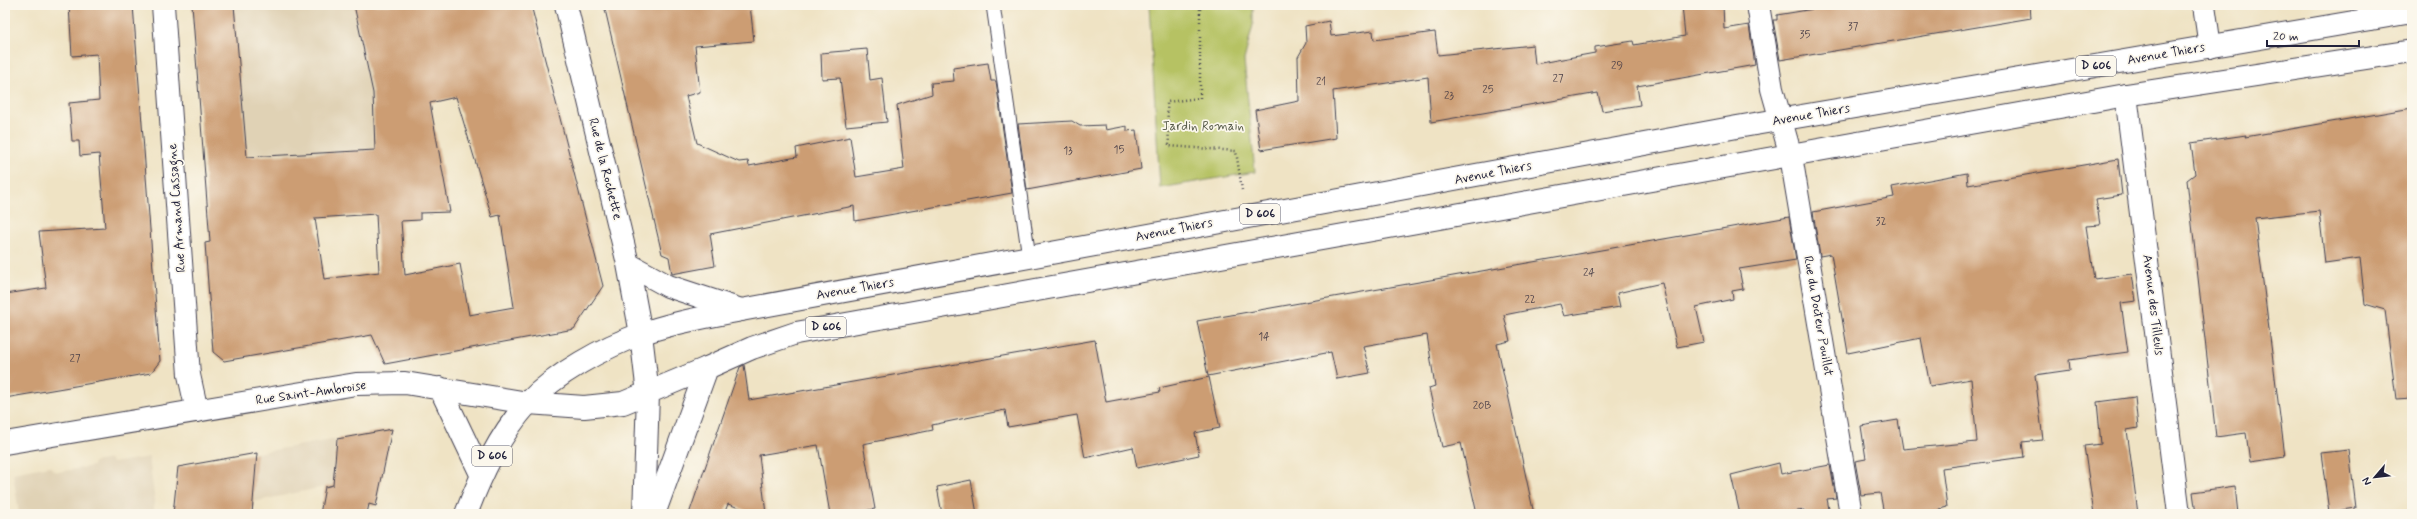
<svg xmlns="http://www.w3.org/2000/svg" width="2417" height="519" font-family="Mynerve,sans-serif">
<rect width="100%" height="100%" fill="#fbf7ec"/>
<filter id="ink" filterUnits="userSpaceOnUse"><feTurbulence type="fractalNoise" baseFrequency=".025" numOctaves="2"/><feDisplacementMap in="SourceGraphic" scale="8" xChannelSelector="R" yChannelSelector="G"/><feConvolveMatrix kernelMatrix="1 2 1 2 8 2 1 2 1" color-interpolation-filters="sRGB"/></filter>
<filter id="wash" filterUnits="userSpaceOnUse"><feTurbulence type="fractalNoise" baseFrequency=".012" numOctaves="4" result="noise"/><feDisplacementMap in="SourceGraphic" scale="16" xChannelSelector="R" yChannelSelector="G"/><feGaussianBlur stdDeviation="0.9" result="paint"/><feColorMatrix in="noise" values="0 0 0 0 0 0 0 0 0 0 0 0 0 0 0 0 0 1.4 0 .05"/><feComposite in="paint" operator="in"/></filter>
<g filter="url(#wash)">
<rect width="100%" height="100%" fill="#efe3c4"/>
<!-- built -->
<path fill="#e0d2b5" d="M192 5H363L354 7 373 93 377 214 209 224Z
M337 439 333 485 253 502 257 453Z
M149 457 155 502 153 514H19L13 473 50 466 53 470 58 472 93 466 94 462 111 459 112 463Z"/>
<!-- green -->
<path fill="#b6c264" stroke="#6c7250" d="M1149 5H1253V25L1244 60 1255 172 1160 188Z"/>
<g id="blocks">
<!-- building -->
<path fill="#cc9d73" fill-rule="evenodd" d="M69 5H133L160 361 151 373 5 398V294L46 288 39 232 105 228 99 154 80 156 79 141H72L69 103 99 100 97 54 72 56Z
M192 5H234L247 157 375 150 373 93 354 5H531L603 286 574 329 385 364 372 335 224 361 213 352 205 243 210 242ZM456 97 492 217 500 215 514 307 469 315 460 264 405 275 401 221 420 220V213L450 212 430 103ZM376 214 379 272 324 279 315 218Z
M604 5H686V7L750 5 754 41 695 46 700 92 686 96 697 143 739 162 748 161 749 166 797 157 796 148 850 137 856 177 904 169 897 105 932 94 931 83 954 81 953 68 988 63 991 81H996L1012 193 855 221 854 206 710 234 715 266 672 274 669 257 662 254Z
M1682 5H1723L1724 29 1749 25 1755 65 1637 86 1640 105 1602 111 1598 93 1431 122 1428 77 1333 91 1336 138 1261 150 1255 110 1299 101 1298 57 1306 43 1305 26 1329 21 1331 36 1373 31 1374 40 1435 32 1438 55 1533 45 1535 64 1595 53V47L1633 41 1634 45 1685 36Z
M1838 5H2030L2031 18 1780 60 1773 20H1777V15Z
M867 49 870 80 882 78 887 122 846 126 840 78 822 79 821 53Z
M2412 108V398L2396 399 2385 310 2365 304 2360 258 2325 263 2319 211 2255 218 2285 457 2250 462 2246 433 2216 437 2187 180 2195 174 2191 143 2246 135 2245 137Z
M1072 121 1080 126 1105 125 1106 130 1127 126V131L1136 130 1141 169 1027 190 1018 124Z
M2118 159 2122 195 2096 199 2100 225 2086 226 2094 279 2132 274 2136 301 2121 303 2128 352 2069 360 2070 370 2035 375 2043 440 2022 442 2024 457 1942 468 1947 507 1940 509V514H1884L1880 493 1861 495 1855 461 1866 459 1861 426 1898 420 1903 449 1977 442 1971 379 1930 386 1921 338 1848 353 1831 254 1820 256 1813 212 1894 197 1892 187 1967 173 1968 185Z
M1789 217 1796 260 1739 269 1743 289 1732 291 1733 299 1696 307 1704 342 1677 347 1662 283 1617 293 1620 307 1564 316 1560 304 1504 315 1510 341 1497 344 1534 514H1477L1461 443 1442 447 1429 388 1435 386 1427 335 1363 346 1370 373 1337 379 1331 352 1208 376 1197 321Z
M1095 340 1106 402 1160 392 1159 388 1209 377 1220 428 1195 433 1199 455 1137 468 1133 447 1085 458 1077 415 1008 427 1005 410 932 425 933 430 863 444 875 509 845 514H830L818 445 759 455 766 514H756L728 504 724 514H689L740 367 744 365 749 400Z
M2135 397 2138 428 2127 430 2138 514H2094L2084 446 2101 444 2097 402Z
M392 429 376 506 369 504 367 514H320L325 487 333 485 337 439Z
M2349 450 2356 508 2329 512 2321 453Z
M257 453 252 514H173L178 467Z
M1779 463 1781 474 1830 465 1836 498 1827 499 1830 514H1805L1804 510 1780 514H1740L1731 475Z
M971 480 977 514H942L937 487Z
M2235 486 2238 514H2196L2193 492Z"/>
</g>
</g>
<g filter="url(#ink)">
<use href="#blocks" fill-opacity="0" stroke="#413f50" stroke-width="1"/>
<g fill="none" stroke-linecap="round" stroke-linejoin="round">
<!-- service casing -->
<g stroke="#413f50" stroke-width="15">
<path id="service" d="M993 5 1029 257"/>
</g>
<!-- minor casing -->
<g stroke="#413f50" stroke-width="24">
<path id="minor" d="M163 5 189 375 197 411
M1758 5 1772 89 1791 156 1851 514
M2204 5 2210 47
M2368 5 2370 19
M2126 95 2179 514"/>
</g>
<!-- secondary casing -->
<g stroke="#413f50" stroke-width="24">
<path id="secondary" d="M566 5 628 264 641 334 648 394 644 514
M628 264 668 286 741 310
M440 388 481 474
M5 443 356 384 405 383 528 403 584 407 623 403 707 368"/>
</g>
<!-- primary casing -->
<g stroke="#413f50" stroke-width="24">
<path id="primary" d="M466 514C481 475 499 435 528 403 555 374 604 347 641 334 673 322 708 317 741 310L1737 127 2412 12
M654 514 707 368 752 348 796 333 2126 95 2412 51"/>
</g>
<!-- path -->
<path stroke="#413f50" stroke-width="2.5" stroke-dasharray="1 3" stroke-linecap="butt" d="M1200 5V98L1167 102 1169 146 1236 151 1242 190"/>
<!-- service -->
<use href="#service" stroke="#fff" stroke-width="13"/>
<!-- minor -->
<use href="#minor" stroke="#fff" stroke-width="22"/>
<!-- secondary -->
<use href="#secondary" stroke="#fff" stroke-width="22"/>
<!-- primary -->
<use href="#primary" stroke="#fff" stroke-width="22"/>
</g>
</g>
<g text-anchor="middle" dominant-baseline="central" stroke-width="3.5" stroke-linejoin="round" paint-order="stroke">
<!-- number labels -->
<g font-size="11" fill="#4c4149">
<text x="1853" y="27">37</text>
<text x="1805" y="35">35</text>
<text x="1617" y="66">29</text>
<text x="1558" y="79">27</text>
<text x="1321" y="82">21</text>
<text x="1488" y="90">25</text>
<text x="1449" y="96">23</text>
<text x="1119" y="150">15</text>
<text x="1068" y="151">13</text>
<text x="1881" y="222">32</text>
<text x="1589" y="273">24</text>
<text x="1530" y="300">22</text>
<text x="1264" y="337">14</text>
<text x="75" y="359">27</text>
<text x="1482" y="406">20B</text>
</g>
<!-- shield labels -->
<g fill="#fbf7ec" stroke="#636270" stroke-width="1">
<rect x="2076" y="56" width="40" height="20" rx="3"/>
<rect x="1240" y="204" width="40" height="20" rx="3"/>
<rect x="806" y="317" width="40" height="20" rx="3"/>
<rect x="472" y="446" width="40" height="20" rx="3"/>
</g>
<g font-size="12" font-weight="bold" fill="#22223b">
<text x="2096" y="66">D 606</text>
<text x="1260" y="214">D 606</text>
<text x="826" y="327">D 606</text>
<text x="492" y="456">D 606</text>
</g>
<!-- street labels -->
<g font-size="13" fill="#22223b" stroke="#fbf7ec">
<text transform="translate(2166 54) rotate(-10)">Avenue Thiers</text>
<text transform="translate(1811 115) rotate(-10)">Avenue Thiers</text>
<text transform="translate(605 169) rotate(76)">Rue de la Rochette</text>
<text transform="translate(1493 173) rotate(-11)">Avenue Thiers</text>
<text transform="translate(177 208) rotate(-94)">Rue Armand Cassagne</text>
<text transform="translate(1174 230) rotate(-11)">Avenue Thiers</text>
<text transform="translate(855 289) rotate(-10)">Avenue Thiers</text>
<text transform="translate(2153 305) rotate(83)">Avenue des Tilleuls</text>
<text transform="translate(1818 316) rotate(80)">Rue du Docteur Pouillot</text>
<text transform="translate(311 393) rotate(-8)">Rue Saint-Ambroise</text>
</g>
<!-- park labels -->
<g font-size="13" fill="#565a49" stroke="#fbf7ec">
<text x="1203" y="126">Jardin Romain</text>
</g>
</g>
<!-- margin -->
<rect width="2417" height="519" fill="none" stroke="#fbf7ec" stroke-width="20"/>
<!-- north arrow -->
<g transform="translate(2375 477) rotate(242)" stroke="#fbf7ec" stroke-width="3" paint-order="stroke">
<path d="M0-3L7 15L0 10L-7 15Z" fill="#22223b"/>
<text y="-6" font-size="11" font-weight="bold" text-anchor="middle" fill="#22223b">N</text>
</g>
<!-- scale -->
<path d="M2267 40v6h92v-6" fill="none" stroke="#22223b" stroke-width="2"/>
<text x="2273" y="40" font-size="12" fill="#22223b" stroke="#fbf7ec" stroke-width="3" paint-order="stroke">20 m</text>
</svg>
